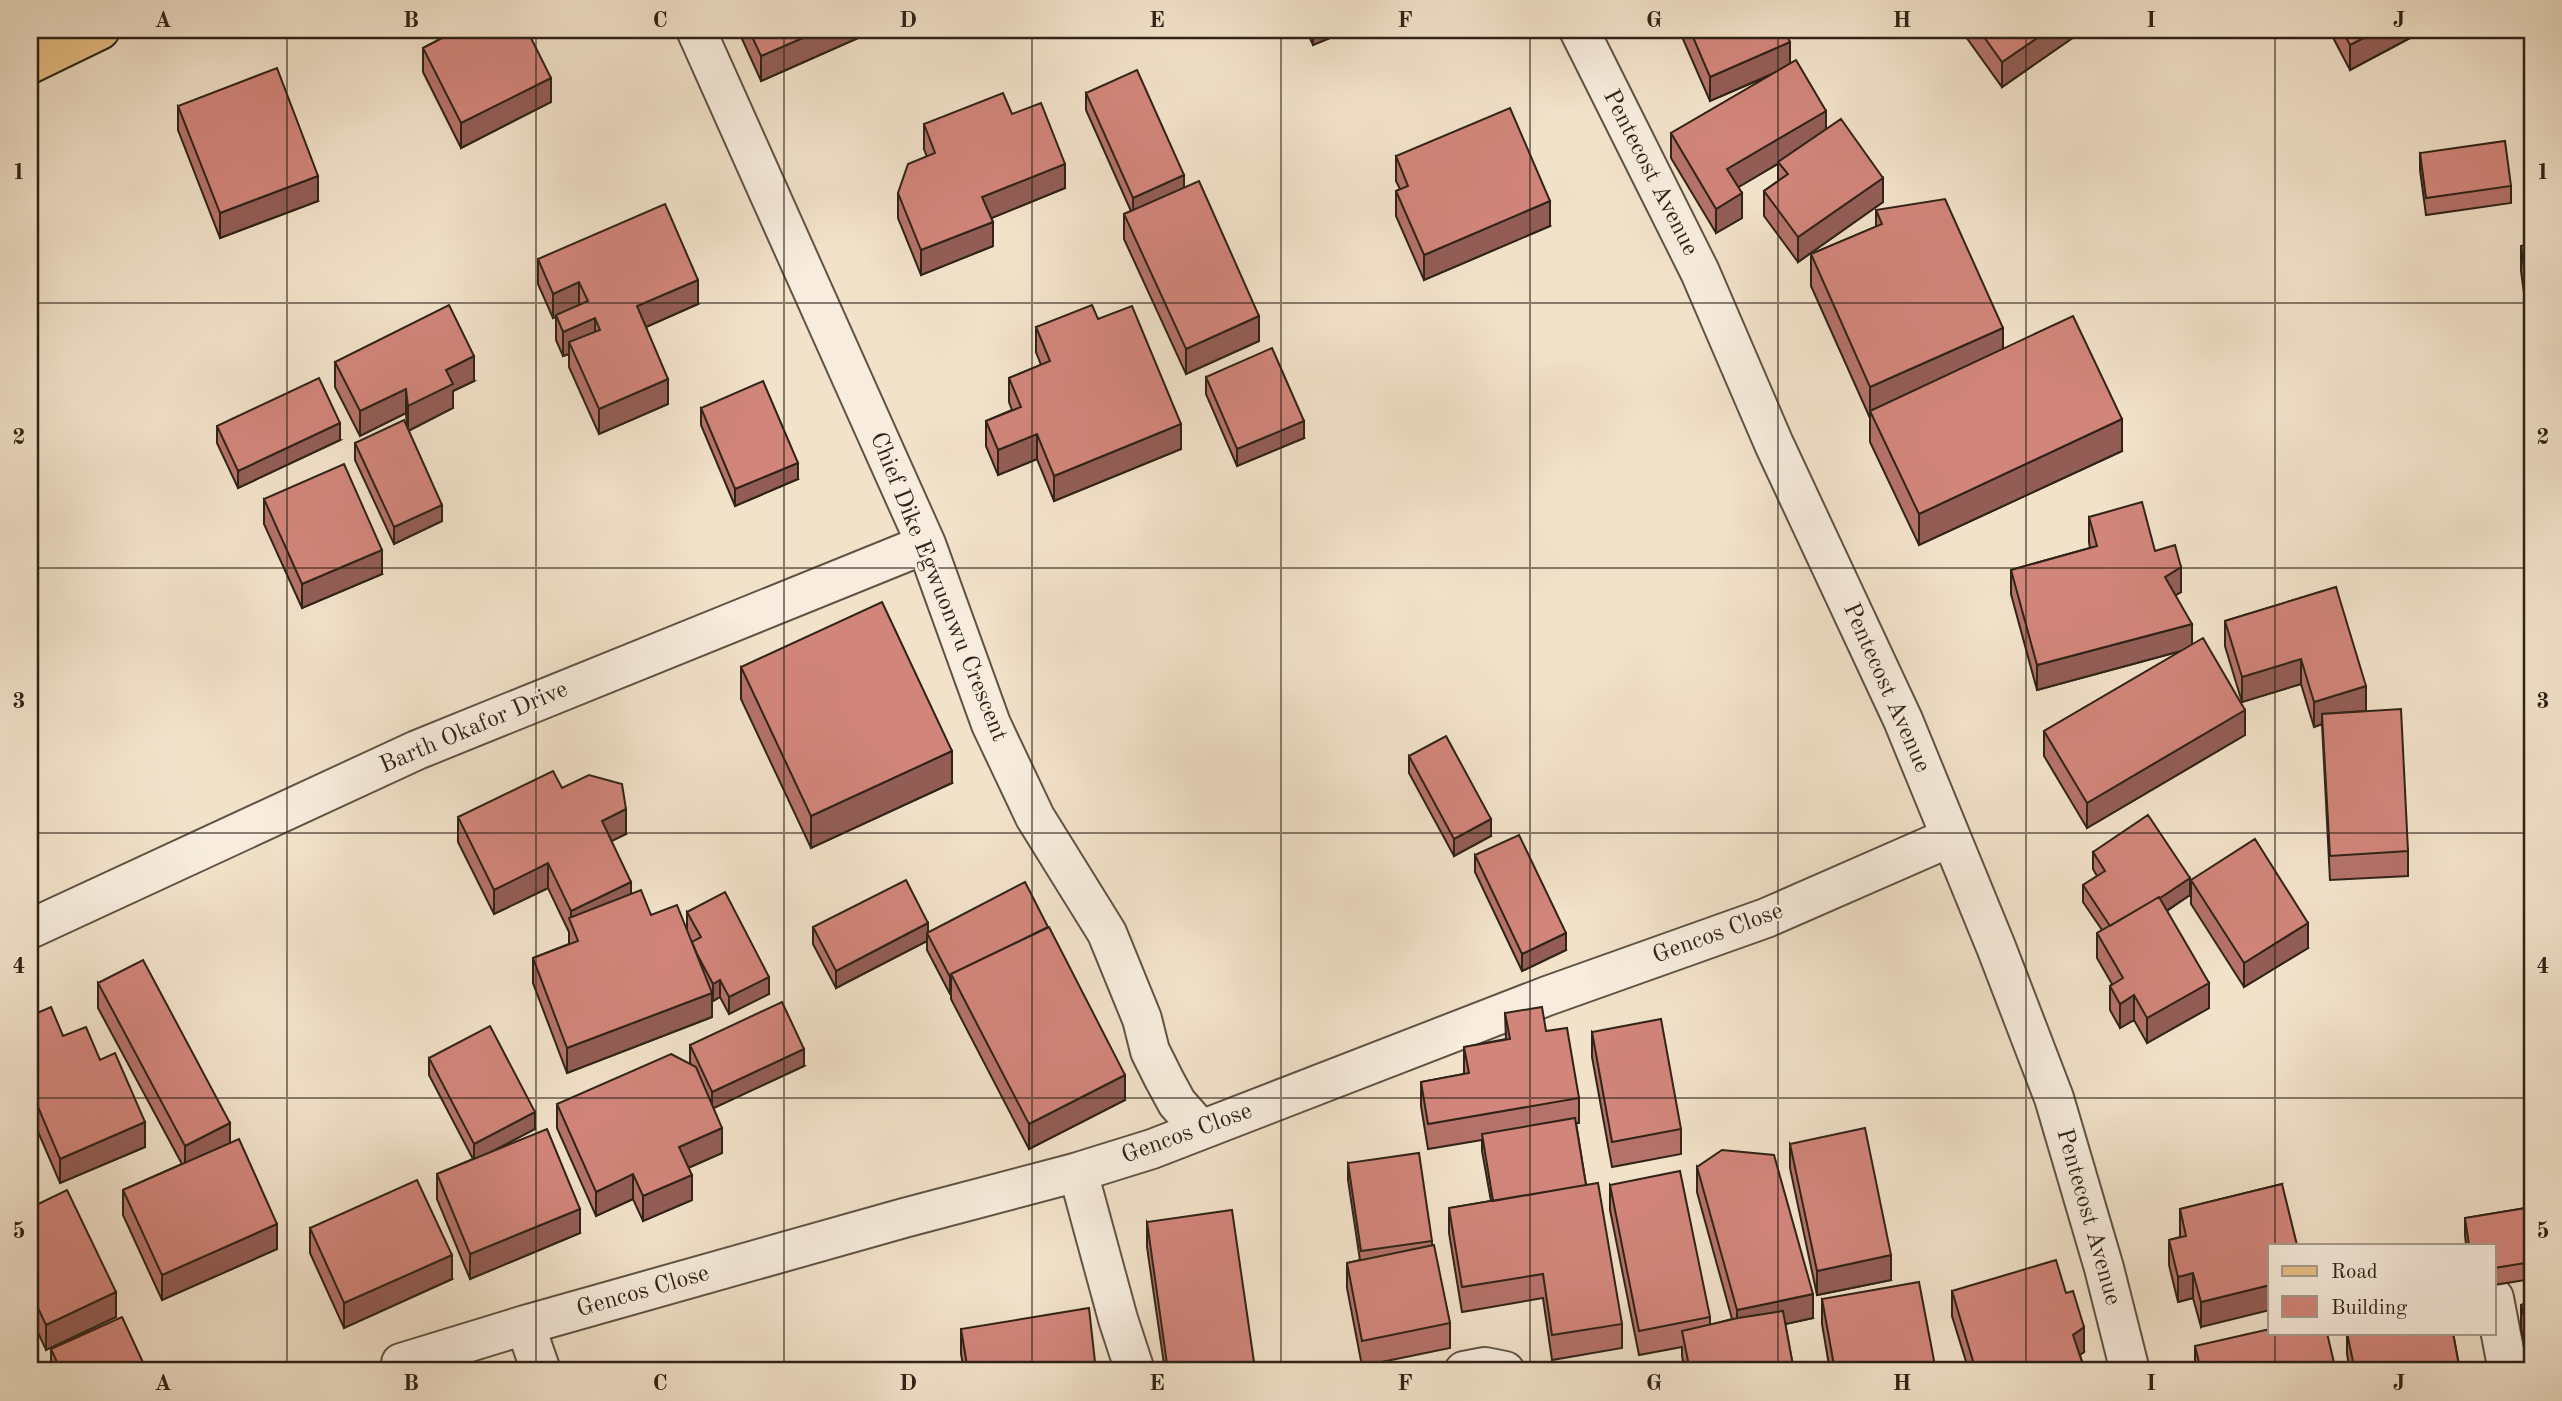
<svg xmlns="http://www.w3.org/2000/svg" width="2562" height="1401" font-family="'Old Standard TT',serif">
<rect width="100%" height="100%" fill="#f2e2ca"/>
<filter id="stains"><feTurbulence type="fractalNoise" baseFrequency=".00286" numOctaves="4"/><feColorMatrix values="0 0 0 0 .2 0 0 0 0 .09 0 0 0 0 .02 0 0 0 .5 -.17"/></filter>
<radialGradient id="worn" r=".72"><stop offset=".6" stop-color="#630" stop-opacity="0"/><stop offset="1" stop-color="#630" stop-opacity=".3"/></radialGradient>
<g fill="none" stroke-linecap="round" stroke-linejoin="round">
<!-- minor casing -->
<g stroke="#605344" stroke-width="42">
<path id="minor" d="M696 30 926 544 991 724 1035 817 1107 933 1142 1019 1150 1051 1164 1079 1177 1103 1201 1130
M1579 30 1700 272 1774 444 1903 720 1996 947 2054 1098 2104 1268 2130 1371
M30 929 417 750 926 544
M1078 1172 1118 1319 1135 1371
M2494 1298 2508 1371
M525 1325 541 1371
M401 1363 525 1325 904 1218 1078 1172 1152 1149 1547 996 1766 918 1951 837
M1464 1371 1485 1367 1505 1371"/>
</g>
<!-- major casing -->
<g stroke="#302317" stroke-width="42">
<path id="major" d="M30 64 100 30"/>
</g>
<!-- minor -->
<use href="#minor" stroke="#f7ecdd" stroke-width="38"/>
<!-- major -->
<use href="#major" stroke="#e9c185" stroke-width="38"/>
</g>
<!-- wall -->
<path fill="#b5726a" stroke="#302317" stroke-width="2" d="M438 30H527L551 102 461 148 423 72V48L442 38Z
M738 30H876L761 81Z
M1306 30H1349L1313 45Z
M1679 30H1784L1790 64 1826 129 1883 202 1798 262 1764 216V191L1778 181V164L1738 187 1742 218 1716 233 1671 158V133L1773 74 1710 101Z
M1961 30H2084L2002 87Z
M2329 30H2425L2350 70Z
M1086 93 1184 188 1259 341 1186 374 1124 239V214L1131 211 1086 110Z
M178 106 318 201 220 238 178 130Z
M1012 114 1065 188 991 218 993 246 921 275 898 218V193L927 157 924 149V124Z
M2420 153 2511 186V203L2426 215 2420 170Z
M1396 156 1550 226 1424 280 1396 216V191L1400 189 1396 181Z
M1876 210 2003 349 2122 451 1919 545 1870 442V418L1811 286V254L1876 227Z
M2532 244V352L2521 271V246Z
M538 259 698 304 646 327 668 404 599 434 569 367V354L563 356 556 340V317L553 318 538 284Z
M1098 319 1181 449 1054 501 1037 459 998 475 986 446V421L1012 410 1009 402V378L1041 365 1036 352V327Z
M335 362 474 381 453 391V408L408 431 442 521 394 544 355 460V443L407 429 406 413 360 436 335 387Z
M1206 377 1304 438 1237 466 1206 394Z
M701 408 798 479 735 506 701 425Z
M217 426 340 440 238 488 217 443Z
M264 499 382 574 302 608 264 524Z
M2089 517 2155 551 2181 592 2175 595 2192 645 2245 735 2087 828 2044 756V731L2181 651 2037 690 2011 594V570L2090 548 2089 542Z
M2336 587 2366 711 2408 851V876L2330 880 2322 724 2314 727 2301 684 2242 702 2225 646V621Z
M741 667 952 783 811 848 741 699Z
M1409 756 1491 836 1454 856 1409 773Z
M562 788 626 834 611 841 631 894 651 915 687 928V912L769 994 729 1014 720 997 713 1001 712 999V1017L567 1073 533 983V958L569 944V932L548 888 494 914 458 842V817Z
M2093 852 2190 895 2167 911 2209 1008 2147 1043 2134 1020 2120 1028 2110 1010V986L2112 984 2097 958V933L2102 930 2083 902V885L2097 876 2093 869Z
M1475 855 1566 950 1522 971 1475 872Z
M2191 880 2308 948 2244 987 2191 904Z
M813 927 928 932 1125 1100 1029 1149 951 999V994H950L927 950V941L836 988 813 944Z
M98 983 230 1143 277 1249 162 1300 123 1215V1190L182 1164 98 1008Z
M1505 1013 1546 1031 1579 1098V1123H1576L1586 1185 1622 1324V1348L1552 1360 1543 1298 1462 1312 1449 1233V1208L1491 1201 1482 1151V1140L1428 1149 1421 1106V1082L1464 1074V1047L1506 1039Z
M30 1016 100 1060 145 1147 60 1183 30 1113Z
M1592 1032 1681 1129V1154L1612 1167 1592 1057Z
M690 1045 804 1066 713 1108 722 1153 688 1168 692 1200 643 1221 633 1199 596 1216 557 1128V1104L691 1065 690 1062Z
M429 1058 535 1129 495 1150 580 1233 470 1279 437 1199V1174L473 1159 429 1075Z
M1790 1144 1891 1280 1817 1295 1790 1168Z
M1348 1163 1432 1241V1246L1450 1323V1348L1362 1366 1347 1288V1263L1360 1260 1348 1180Z
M1697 1167 1813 1318 1785 1324 1794 1371H1685L1682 1356V1347L1639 1355 1610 1210V1185L1710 1317V1325L1732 1319 1697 1192Z
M2282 1184 2201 1327 2193 1298 2178 1302 2169 1265V1240L2180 1237V1209Z
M2532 1207V1279L2494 1285V1245H2466L2465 1235V1218Z
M30 1208 116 1317 46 1350 30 1315Z
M1147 1222 1254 1362V1371H1165L1147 1247Z
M310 1228 452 1279 344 1328 310 1253Z
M1952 1291 2084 1352 2080 1355 2085 1371H1969L1952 1316Z
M1822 1299 1936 1371H1830L1822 1324Z
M2532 1302V1371L2521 1329V1305Z
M961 1329 1096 1371H964L961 1354Z
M2347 1333H2453L2460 1371H2350L2347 1354Z
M2195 1346 2336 1371H2195Z
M51 1349 147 1371H51Z"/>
<!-- shaded-wall -->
<path fill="#935d56" stroke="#302317" stroke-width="2" d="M821 30H876L761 81V56Z
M1313 30H1349L1313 45Z
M2049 30H2084L2002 87V62Z
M2379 30H2425L2350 70V45Z
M1790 42V66L1710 101V77Z
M551 78V102L461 148V123Z
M1826 111V135L1727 194V169Z
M1065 164V188L982 222V197Z
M1184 175V192L1133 215V198Z
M318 176V201L220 238V213Z
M1883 178V202L1798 262V237Z
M1742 193V218L1716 233V209Z
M1550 201V226L1424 280V255Z
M993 222V246L921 275V250Z
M698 280V304L637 331V306Z
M579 282V307L553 318V294Z
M1259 316V341L1186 374V349Z
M595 318V343L569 342V354L563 356V332Z
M2003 328V360L1870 411V418V387Z
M474 356V381L453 391V408L408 431V406L446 370Z
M668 379V404L599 434V409Z
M406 389V413L360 436V411Z
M2122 419V451L1919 545V514Z
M1304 421V438L1237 466V449Z
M340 423V440L238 488V471Z
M1181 424V449L1054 501V476Z
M1037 434V459L998 475V450Z
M798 463V479L735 506V489Z
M442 505V521L394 544V527Z
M382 550V574L302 608V584Z
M2181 567V592L2165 602V577Z
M2192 624V648L2037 690V665Z
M2301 659V684L2242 702V677Z
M2366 686V711L2322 714V724L2314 727V702Z
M2245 710V735L2087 828V803Z
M952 751V783L811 848V816Z
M626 809V834L602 846V821Z
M1491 819V836L1454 856V839Z
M548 863V888L494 914V890Z
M2190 878V895L2113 946V929Z
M631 882V906L571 923V911Z
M928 923V936L927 933V941L836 988V971Z
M2308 923V948L2244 987V963Z
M1566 933V950L1522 971V954Z
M769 977V994L729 1014V997Z
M950 977H951V994H950Z
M720 980V997L713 1001V984Z
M2209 983V1008L2147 1043V1018Z
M712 993V1017L567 1073V1048Z
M2134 995V1020L2120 1028V1004Z
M804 1049V1066L712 1109V1092Z
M1125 1075V1100L1029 1149V1124Z
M535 1112V1129L474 1161V1144Z
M145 1122V1147L60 1183V1159Z
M230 1123V1147L185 1171V1146Z
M722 1128V1153L679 1172V1147Z
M633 1174V1199L596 1216V1192Z
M692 1175V1200L643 1221V1196Z
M580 1209V1233L470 1279V1254Z
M277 1224V1249L162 1300V1275Z
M452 1255V1279L344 1328V1303Z
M1891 1255V1280L1817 1295V1271Z
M2193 1273V1298L2178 1302V1277Z
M2270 1285V1310L2201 1327V1302Z
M116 1292V1317L46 1350V1325Z
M1813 1294V1318L1737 1335V1310Z
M2084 1327V1352L2073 1359V1335Z"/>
<!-- building -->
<path fill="#d2857b" stroke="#302317" stroke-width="2" d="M450 30H527L551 78 461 123 423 48 452 33Z
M749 30H821L761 56Z
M1690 30H1784L1790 42 1710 77Z
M1979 30H2049L2002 62Z
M2342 30H2379L2350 45Z
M1796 60 1826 111 1727 169 1742 193 1716 209 1671 133Z
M277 68 318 176 220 213 178 106Z
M1137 70 1184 175 1133 198 1086 93Z
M1003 93 1012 114 1041 103 1065 164 982 197 993 222 921 250 898 193 908 164 935 153 924 124Z
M1510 108 1550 201 1424 255 1396 191 1408 186 1396 156Z
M1841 119 1883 178 1798 237 1764 191 1788 174 1778 162Z
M2505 141 2511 186 2426 198 2420 153Z
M1199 181 1259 316 1186 349 1124 214Z
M1945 199 2003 328 1870 387 1811 254 1882 224 1876 210Z
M665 204 698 280 637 306 668 379 599 409 569 342 600 330 595 318 563 332 556 315 588 301 579 282 553 294 538 259Z
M2532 244V327L2521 246Z
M449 305 474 356 446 370 453 384 408 406 406 389 360 411 335 362Z
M1092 305 1098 319 1132 306 1181 424 1054 476 1037 434 998 450 986 421 1021 407 1009 378 1050 361 1036 327Z
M2073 316 2122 419 1919 514 1870 411Z
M1272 348 1304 421 1237 449 1206 377Z
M319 378 340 423 238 471 217 426Z
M763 381 798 463 735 489 701 408Z
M404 420 442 505 394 527 355 443Z
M344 464 382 550 302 584 264 499Z
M2142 502 2155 551 2175 545 2181 567 2165 577 2192 624 2037 665 2011 570 2097 546 2089 517Z
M2336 587 2366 686 2314 702 2301 659 2242 677 2225 621Z
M882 602 952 751 811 816 741 667Z
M2203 638 2245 710 2087 803 2044 731Z
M2401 709 2408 851 2330 856 2322 714Z
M1446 736 1491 819 1454 839 1409 756Z
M553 771 562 788 589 775 622 784 626 809 602 821 631 882 571 911 548 863 494 890 458 817Z
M2148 815 2190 878 2160 898 2159 897 2110 926 2083 885 2105 871 2093 852Z
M1519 835 1566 933 1522 954 1475 855Z
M2255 839 2308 923 2244 963 2191 880Z
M906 880 928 923 836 971 813 927Z
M1025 882 1048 927 951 974V977H950L927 933Z
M641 890 651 915 677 905 712 993 567 1048 533 958 578 941 569 918Z
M725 892 769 977 729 997 720 980 713 984 697 954 692 942 701 937 687 912Z
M2159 897 2209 983 2147 1018 2134 995 2120 1004 2110 986 2123 978 2097 933Z
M1049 927 1125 1075 1029 1124 951 974Z
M143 960 230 1123 185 1146 98 983Z
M782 1002 804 1049 712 1092 690 1045Z
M51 1007 63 1036 86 1027 100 1060 115 1053 145 1122 60 1159 30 1088V1016Z
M1542 1007 1546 1031 1567 1028 1579 1098 1428 1124 1421 1082 1469 1073 1464 1047 1510 1039 1505 1013Z
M1661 1019 1681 1129 1612 1142 1592 1032Z
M490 1026 535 1112 474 1144 429 1058Z
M671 1054 696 1067 722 1128 679 1147 692 1175 643 1196 633 1174 596 1192 557 1104Z
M1575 1118 1586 1185 1493 1201 1482 1134Z
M1865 1128 1891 1255 1817 1271 1790 1144Z
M547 1129 580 1209 470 1254 437 1174Z
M239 1139 277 1224 162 1275 123 1190Z
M1722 1150 1774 1155 1813 1294 1737 1310 1697 1167Z
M1419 1153 1432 1241 1361 1251 1348 1163Z
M1680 1171 1710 1317 1639 1331 1610 1185Z
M417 1180 452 1255 344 1303 310 1228Z
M1598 1183 1622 1324 1552 1335 1543 1274 1462 1287 1449 1208Z
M2282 1184 2297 1245H2270V1285L2201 1302 2193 1273 2178 1277 2169 1240 2186 1236 2180 1209Z
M67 1190 116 1292 46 1325 30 1291V1208Z
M2532 1207V1262L2494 1268V1245H2469L2465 1218Z
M1232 1210 1254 1362 1192 1371H1168L1147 1222Z
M1434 1245 1450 1323 1362 1341 1347 1263Z
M2056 1260 2066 1293 2073 1291 2084 1327 2073 1335 2085 1371H1976L1952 1291Z
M1919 1282 1936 1371H1835L1822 1299Z
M2532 1302V1347L2521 1305Z
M1089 1308 1096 1371H968L961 1329Z
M1783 1311 1794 1371H1690L1682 1331 1738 1318Z
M122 1317 147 1371H61L51 1349Z
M2270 1329V1333H2327L2336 1371H2201L2195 1346Z
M2347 1333H2453L2460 1371H2355Z"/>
<!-- grid -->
<path fill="none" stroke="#302317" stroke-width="2" stroke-opacity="0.55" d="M287 30V1371M536 30V1371M784 30V1371M1032 30V1371M1281 30V1371M1530 30V1371M1778 30V1371M2026 30V1371M2275 30V1245M30 303H2532M30 568H2532M30 833H2532M30 1098H2532M2275 1333V1371"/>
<g text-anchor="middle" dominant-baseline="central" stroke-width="5" stroke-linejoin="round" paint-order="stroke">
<!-- street labels -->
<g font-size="24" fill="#302317" stroke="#f7ecdd">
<text transform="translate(1650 173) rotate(63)">Pentecost Avenue</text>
<text transform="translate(938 587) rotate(68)">Chief Dike Egwuonwu Crescent</text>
<text transform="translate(1886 688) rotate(66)">Pentecost Avenue</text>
<text transform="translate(474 728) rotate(-23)">Barth Okafor Drive</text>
<text transform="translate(1718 934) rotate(-20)">Gencos Close</text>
<text transform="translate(1187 1134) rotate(-20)">Gencos Close</text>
<text transform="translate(2088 1217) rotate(74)">Pentecost Avenue</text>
<text transform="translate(643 1292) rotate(-16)">Gencos Close</text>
</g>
</g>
<!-- margin -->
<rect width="2562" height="1401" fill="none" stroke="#f2e2ca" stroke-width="77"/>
<!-- legend -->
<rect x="2268" y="1244" width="228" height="91" fill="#f7ecdd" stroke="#a79c8e" stroke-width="2"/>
<rect x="2282" y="1266" width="35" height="10" fill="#e9c185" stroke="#a79c8e" stroke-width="2"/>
<text x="2331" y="1278" font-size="21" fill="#302317">Road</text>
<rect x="2282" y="1296" width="35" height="21" fill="#d2857b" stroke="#a79c8e" stroke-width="2"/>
<text x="2331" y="1314" font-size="21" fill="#302317">Building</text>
<rect x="38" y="38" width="2486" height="1324" fill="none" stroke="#302317" stroke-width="2.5"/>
<g font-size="23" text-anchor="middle" font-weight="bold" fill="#302317">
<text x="163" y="27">A</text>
<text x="411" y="27">B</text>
<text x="660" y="27">C</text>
<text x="908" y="27">D</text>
<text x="1157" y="27">E</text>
<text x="1405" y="27">F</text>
<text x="1654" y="27">G</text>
<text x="1902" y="27">H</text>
<text x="2151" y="27">I</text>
<text x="2399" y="27">J</text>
<text x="19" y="179">1</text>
<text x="2543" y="179">1</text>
<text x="19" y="444">2</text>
<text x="2543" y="444">2</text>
<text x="19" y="708">3</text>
<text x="2543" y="708">3</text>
<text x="19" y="973">4</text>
<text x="2543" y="973">4</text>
<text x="19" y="1238">5</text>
<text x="2543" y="1238">5</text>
<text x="163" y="1390">A</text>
<text x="411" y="1390">B</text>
<text x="660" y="1390">C</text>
<text x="908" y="1390">D</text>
<text x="1157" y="1390">E</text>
<text x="1405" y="1390">F</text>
<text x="1654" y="1390">G</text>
<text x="1902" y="1390">H</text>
<text x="2151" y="1390">I</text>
<text x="2399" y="1390">J</text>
</g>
<rect width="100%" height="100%" filter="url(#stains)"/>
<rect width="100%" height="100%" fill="url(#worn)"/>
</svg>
